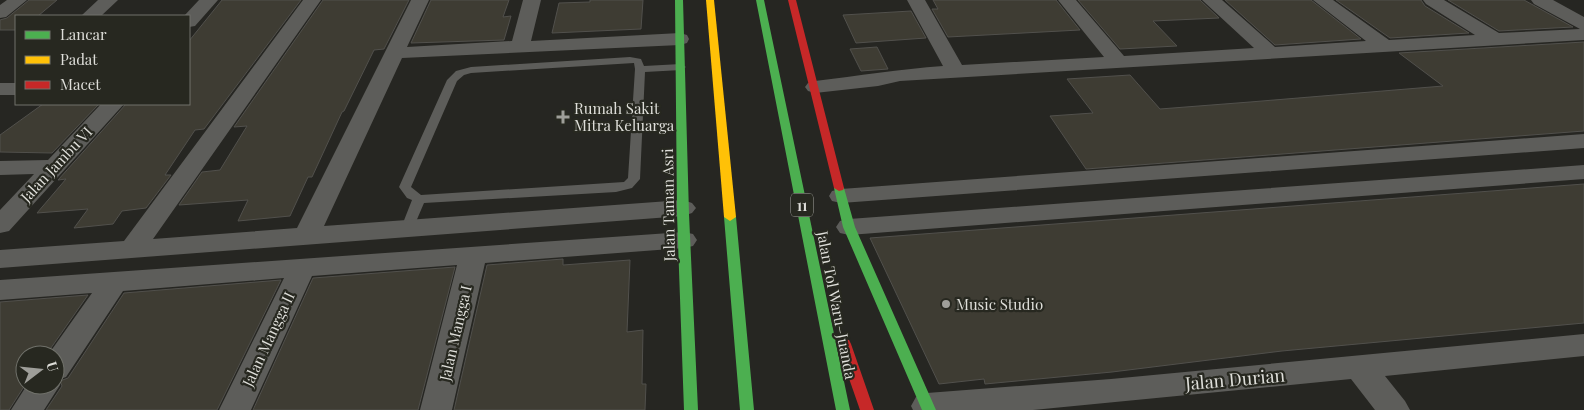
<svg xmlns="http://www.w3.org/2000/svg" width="1584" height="410" font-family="'Playfair Display',serif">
<rect width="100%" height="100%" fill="#262622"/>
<!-- building -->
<path fill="#3e3c33" stroke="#51504c" d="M29 0H57L38 16H16V30H0V20L7 18Z
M222 0H301L204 129 195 130 165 175H171L146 208 122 211 113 224 74 228 88 209 37 213 66 179 58 180 126 104H189V41Z
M323 0H409L384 49 374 50 344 111 342 112 312 177H308L290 216 238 221 248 200 179 205 202 172 220 170 247 126 234 127Z
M431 0H509L503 17 511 16 504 40 411 43Z
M590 0H643L641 29 552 33 559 3 590 2Z
M933 0H1056L1080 30 948 37 932 9H938Z
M1078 0H1200L1219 18 1153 21 1177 46 1120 49Z
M1225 0H1311L1361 39 1275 45Z
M1336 0H1421L1425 6 1469 33 1390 38Z
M1448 0H1524L1573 27 1499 31Z
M911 11 926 38 856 43 843 15Z
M1584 42V131L1086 169 1050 116 1093 113 1067 79 1130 75 1160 109 1250 102 1443 86 1399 53Z
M877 47 888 69 861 71 850 49Z
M43 104H99L52 153 0 152V135Z
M1584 184V323L1282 351 1112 372 985 384 984 379 939 384 870 238Z
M563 259V265L630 260 627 332 643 330 642 384H646L645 410H454L487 265Z
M455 267 418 410H253L313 278Z
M281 280 217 410H46L62 386 60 381 68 378 124 293Z
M88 295 46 355H25V385L9 410H0V302Z"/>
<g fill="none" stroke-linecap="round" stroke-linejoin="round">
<!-- lane -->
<path fill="#5d5d5a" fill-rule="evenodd" d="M630 57 641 59 644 66 681 64 686 67 681 70 645 72 640 179 632 188 616 192 424 203 412 231H402L401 228 412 200 407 198 399 187 447 80 456 71 471 67ZM634 63 635 69 628 178 624 182 421 195 411 187 457 81 464 75 471 73Z"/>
<!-- street -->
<path fill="#5d5d5a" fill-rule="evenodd" d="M7 0H27L6 17 0 18V5Z
M98 0H118L101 16H81Z
M199 0H218L195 26 189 27V16H184Z
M303 0H321L153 239 297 228 411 0H429L407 47 512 41 523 0H541L531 41 680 33 687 35 689 39 687 43 680 45 402 58 324 226 683 200 692 203 696 208 692 213 683 216 0 268V250L124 241Z
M907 0H925L962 65 1104 57 1058 0H1076L1124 56 1254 48 1202 0H1222L1275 47 1366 41 1313 0H1333L1389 40 1475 35 1426 4 1423 0H1444L1499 33 1580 29 1534 4 1531 0H1553L1584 17V40L900 81 878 86 815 93 808 91 805 87 808 83 815 81C858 76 900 69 943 66Z
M0 83H16V95H0Z
M101 104H124L9 231 0 233V210L34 174 0 175V161L48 160Z
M1584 134V148L841 203 832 201 829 196 832 191 841 189Z
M1584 165V179L849 235 840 233 836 227 840 221 849 219Z
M684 232 693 234 697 240 693 246 684 248 485 263 452 410H420L457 265 312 276 251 410H219L284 278 123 291 66 377 57 380 60 385 44 410H11L27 385H55V355H48L92 293 0 300V280Z
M1584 334V356L1385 376 1405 401 1410 410H1375L1351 379 1033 410H913L911 406 916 397 927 393 1111 379Z"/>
<!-- fast -->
<path fill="#4caf50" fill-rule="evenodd" d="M675 0H683L689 214 698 410H684L677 214Z
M756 0H764L850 410H836Z
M839 185 844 188 855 227 936 410H922L843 227 834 188Z
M730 213 736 217 754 410H740L724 217Z"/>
<!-- slow -->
<path fill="#ffc107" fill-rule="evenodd" d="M706 0H714L736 217 730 221 724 217Z"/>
<!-- jam -->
<path fill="#c62828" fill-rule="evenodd" d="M788 0H796L844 188 843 190 839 191 834 188Z
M844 339 849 340 851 344 874 410H860L837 344 839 340Z"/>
</g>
<!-- markers -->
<g fill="#9e9e99" stroke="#272820" stroke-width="2">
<path d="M560.5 109.5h5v5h5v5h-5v5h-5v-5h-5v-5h5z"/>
<circle cx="946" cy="304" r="5"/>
</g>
<g text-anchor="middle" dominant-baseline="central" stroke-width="4.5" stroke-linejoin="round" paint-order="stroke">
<!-- shield labels -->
<rect fill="#272820" stroke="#a7a7a2" stroke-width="1" x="791" y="193.5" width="22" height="23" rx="4"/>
<g font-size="14" font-weight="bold" fill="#deded9">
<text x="802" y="205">11</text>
</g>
<!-- poi labels -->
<g font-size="15" fill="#deded9" stroke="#272820" text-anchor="start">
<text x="574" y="108">Rumah Sakit<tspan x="574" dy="17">Mitra Keluarga</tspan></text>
<text x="956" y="304">Music Studio</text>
</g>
<!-- street labels -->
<g font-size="15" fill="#deded9" stroke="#272820">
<text transform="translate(56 164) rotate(-47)">Jalan Jambu VI</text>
<text transform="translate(668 205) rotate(-91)">Jalan Taman Asri</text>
<text transform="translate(837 305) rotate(79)">Jalan Tol Waru–Juanda</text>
<text transform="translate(455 333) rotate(-77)">Jalan Mangga I</text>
<text transform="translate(268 339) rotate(-65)">Jalan Mangga II</text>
</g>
<!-- near-street labels -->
<g font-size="18" fill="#deded9" stroke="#272820">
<text transform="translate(1235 379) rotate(-5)">Jalan Durian</text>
</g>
</g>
<!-- legend -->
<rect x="15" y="15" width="175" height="90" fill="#272820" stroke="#70716a"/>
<rect x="25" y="31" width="25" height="8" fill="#4caf50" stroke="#70716a"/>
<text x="60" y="40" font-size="15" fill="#deded9">Lancar</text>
<rect x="25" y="56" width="25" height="8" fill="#ffc107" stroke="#70716a"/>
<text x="60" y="65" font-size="15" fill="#deded9">Padat</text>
<rect x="25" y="81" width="25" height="8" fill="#c62828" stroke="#70716a"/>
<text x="60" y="90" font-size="15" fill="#deded9">Macet</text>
<!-- north arrow -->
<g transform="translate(40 370) rotate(74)"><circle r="24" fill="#272820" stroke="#70716a"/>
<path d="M0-4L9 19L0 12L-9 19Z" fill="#9e9e99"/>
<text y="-8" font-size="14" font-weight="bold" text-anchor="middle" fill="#deded9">U</text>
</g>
</svg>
